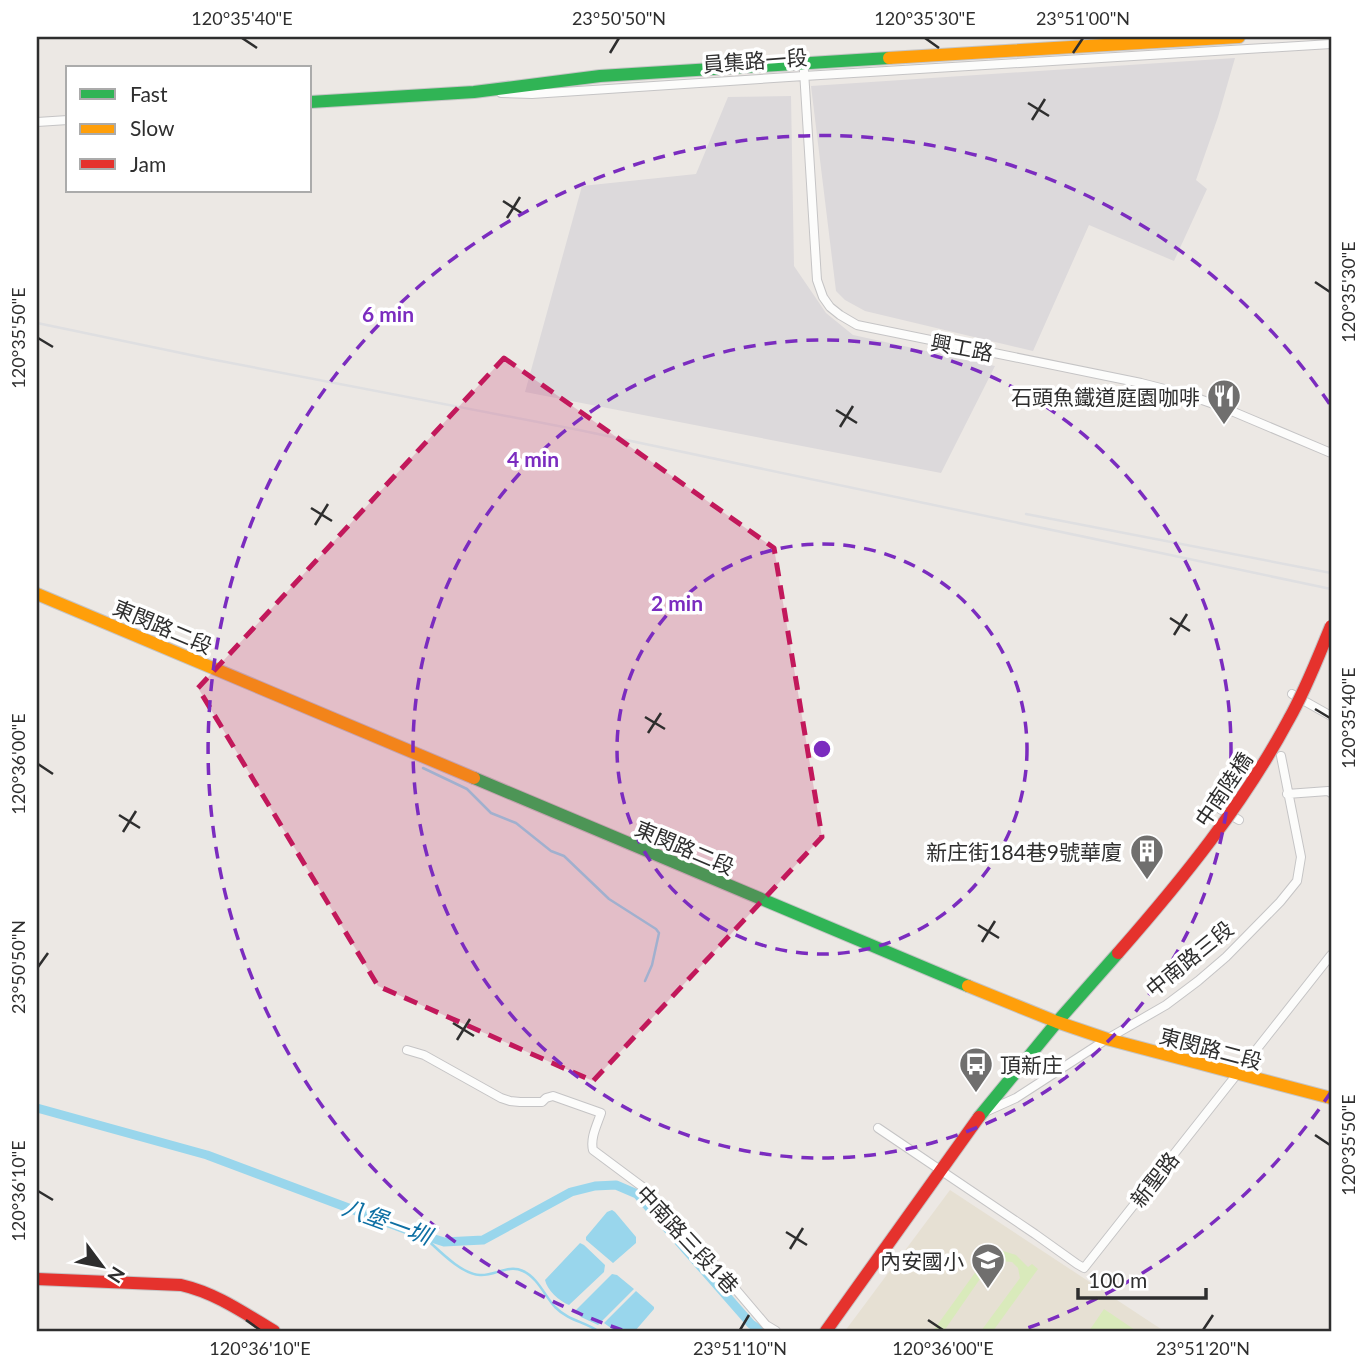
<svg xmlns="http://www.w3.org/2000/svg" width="1368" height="1368" font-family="Lato,'Noto Sans TC',sans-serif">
<rect width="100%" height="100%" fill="#ece8e4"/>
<!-- industrial -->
<path fill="#dcd9db" d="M1235 58 1218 117 1196 180 1207 189 1174 261 1089 225 1033 351 865 311 845 300 836 291 811 86Z
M791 96 794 266 826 313 853 335 995 366 941 473 525 392 582 186 696 174 728 97Z"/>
<!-- education -->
<path fill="#e6e0d3" d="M950 1190 1164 1331H845Z"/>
<!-- pitch -->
<path fill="#d9eabb" d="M1003 1251 1016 1255 1028 1267 1032 1264 1038 1269 993 1331H981L1020 1278 1018 1268 1012 1262 1000 1261 991 1263 944 1331H933L987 1256Z
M1104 1309 1135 1330 1134 1331H1089Z"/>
<!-- water -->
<path fill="#99d6ec" d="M612 1210 615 1212 636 1237V1243L613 1263 586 1240V1237L607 1212Z
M580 1243 584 1245 605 1265 604 1272 569 1305C559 1301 547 1290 545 1280Z
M612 1274 617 1275 634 1289 598 1325 581 1317 575 1311Z
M636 1291 654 1307V1309L635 1331H615L604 1323Z"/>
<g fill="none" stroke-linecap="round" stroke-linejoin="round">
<!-- stream -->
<path stroke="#99d6ec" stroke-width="2.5" d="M423 768 467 789 491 813 516 823 551 851 564 856 609 899 656 929 659 933 652 965 645 981
M422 1235C437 1248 460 1274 480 1275 495 1276 508 1264 523 1271 537 1277 545 1296 555 1307 569 1321 583 1321 598 1331"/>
<!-- canal -->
<path stroke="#99d6ec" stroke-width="9" d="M37 1108 207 1155 410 1231 444 1242 483 1240 571 1192 595 1186 616 1185 637 1194 751 1324 761 1331"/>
<!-- street casing -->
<g stroke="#c5c4c5" stroke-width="10">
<path id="street" d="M804 71 817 280 823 297 830 307 840 315 857 325 1141 383 1188 395 1222 407 1331 453
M501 93 532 94 804 76 1331 44
M37 122 68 120
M1292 694 1331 716
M1287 794 1328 791 1331 793
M1220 809 1239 820
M407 1050 424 1055 501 1098 510 1101 520 1102H542L546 1098 553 1096 601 1113C597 1125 590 1138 593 1150L644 1188 681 1225 766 1325 776 1331
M985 1112 1016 1098 1107 1039 1166 1005 1198 981 1226 957 1280 902 1297 881 1301 857 1281 756
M878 1128 1035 1234 1077 1264 1084 1268 1331 955"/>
</g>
<!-- fast casing -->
<g stroke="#c5c4c5" stroke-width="14">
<path id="fast" d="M310 102 474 92 600 76 889 58
M474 778 968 986
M979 1117 1057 1022 1118 953"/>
</g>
<!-- slow casing -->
<g stroke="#c5c4c5" stroke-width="14">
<path id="slow" d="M889 58 1239 37
M37 594 474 778
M968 986 1057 1022 1107 1039 1331 1098"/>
</g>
<!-- jam casing -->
<g stroke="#c5c4c5" stroke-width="14">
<path id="jam" d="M37 1279 181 1285C216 1293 244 1313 274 1331
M826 1331 979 1117"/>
</g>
<!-- street -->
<use href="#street" stroke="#fcfcfb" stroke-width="8"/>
<!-- fast -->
<use href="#fast" stroke="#30b455" stroke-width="12"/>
<!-- slow -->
<use href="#slow" stroke="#ff9f0a" stroke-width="12"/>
<!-- jam -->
<use href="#jam" stroke="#e5322d" stroke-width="12"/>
<!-- rail -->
<path stroke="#dfdfe1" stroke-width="2.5" d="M37 323 210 359 579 430 1331 589
M1026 514 1331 573"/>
<!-- jam-bridge casing -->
<g stroke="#c5c4c5" stroke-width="14" stroke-linecap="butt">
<path id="jam-bridge" d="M1118 953C1182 880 1243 805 1289 719 1306 689 1318 657 1331 626"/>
</g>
<!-- jam-bridge -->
<use href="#jam-bridge" stroke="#e5322d" stroke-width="12"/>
</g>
<!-- marked area -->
<path fill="#c2185b" fill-opacity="0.2" stroke="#c2185b" stroke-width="5" stroke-dasharray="14 9" stroke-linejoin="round" d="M504 358 774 548 822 837 593 1081 378 986 198 688Z"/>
<!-- ticks -->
<path fill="none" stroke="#2e2e2e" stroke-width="2.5" d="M242 38 257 48M925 38 939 48M610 53 619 38M1073 53 1083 38M1028 103 1049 116M1032 120 1045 99M503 201 523 214M507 218 520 197M1315 282 1330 292M38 338 53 347M836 410 857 423M840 427 853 406M311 508 332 521M315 525 328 504M1170 618 1190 631M1174 635 1187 614M1315 709 1330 718M645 717 665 729M648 733 661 713M38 764 53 774M119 815 140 828M123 832 136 811M978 925 999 938M982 942 995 921M38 967 48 953M453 1023 474 1036M457 1040 470 1019M1315 1135 1330 1145M38 1191 53 1200M786 1232 807 1245M790 1249 803 1228M246 1320 260 1330M928 1320 943 1330M740 1330 749 1315M1203 1330 1213 1315"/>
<!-- distance rings -->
<g fill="none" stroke="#7b2cbf" stroke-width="3.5" stroke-dasharray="12 9">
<circle cx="822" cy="749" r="205"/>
<circle cx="822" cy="749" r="409"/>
<path d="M1331 1092A614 614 0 0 1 1022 1330M622 1330A614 614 0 1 1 1331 406"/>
</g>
<!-- icons -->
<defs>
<g id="restaurant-pin" transform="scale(1.75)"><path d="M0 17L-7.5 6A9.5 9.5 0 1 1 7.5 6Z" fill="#706f6e" stroke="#fff"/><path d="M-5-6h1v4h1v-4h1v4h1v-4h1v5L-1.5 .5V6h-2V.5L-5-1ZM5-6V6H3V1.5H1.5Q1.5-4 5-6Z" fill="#fff"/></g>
<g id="building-pin" transform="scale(1.75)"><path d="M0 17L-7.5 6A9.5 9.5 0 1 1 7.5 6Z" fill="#706f6e" stroke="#fff"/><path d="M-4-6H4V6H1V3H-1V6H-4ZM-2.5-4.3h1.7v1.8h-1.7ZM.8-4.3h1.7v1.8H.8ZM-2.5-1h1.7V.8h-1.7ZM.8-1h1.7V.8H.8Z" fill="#fff"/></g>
<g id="bus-pin" transform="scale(1.75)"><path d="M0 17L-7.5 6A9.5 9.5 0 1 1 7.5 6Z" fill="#706f6e" stroke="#fff"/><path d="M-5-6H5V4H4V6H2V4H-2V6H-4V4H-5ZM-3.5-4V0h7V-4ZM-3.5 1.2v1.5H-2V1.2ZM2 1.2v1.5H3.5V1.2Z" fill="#fff"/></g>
<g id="school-pin" transform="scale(1.75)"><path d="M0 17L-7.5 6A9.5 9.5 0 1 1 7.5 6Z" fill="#706f6e" stroke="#fff"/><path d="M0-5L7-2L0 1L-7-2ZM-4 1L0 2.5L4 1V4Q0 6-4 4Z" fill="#fff"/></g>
</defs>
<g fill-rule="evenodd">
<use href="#restaurant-pin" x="1224" y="396"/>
<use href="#building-pin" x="1147" y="851"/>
<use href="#bus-pin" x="976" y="1064"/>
<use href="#school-pin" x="988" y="1260"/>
</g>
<g text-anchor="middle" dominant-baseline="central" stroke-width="7" stroke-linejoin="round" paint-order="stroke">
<!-- street labels -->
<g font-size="21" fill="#2e2e2e" stroke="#fff">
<text transform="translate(755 60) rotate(-4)">員集路一段</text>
<text transform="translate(962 347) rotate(11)">興工路</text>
<text transform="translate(163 626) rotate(23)">東閔路二段</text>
<text transform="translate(1223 789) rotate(-56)">中南陸橋</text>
<text transform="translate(685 847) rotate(23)">東閔路二段</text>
<text transform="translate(1189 958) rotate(-39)">中南路三段</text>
<text transform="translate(1211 1048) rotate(15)">東閔路二段</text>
<text transform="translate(1154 1179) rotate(-52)">新聖路</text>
<text transform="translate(688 1239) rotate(47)">中南路三段1巷</text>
</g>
<!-- poi labels -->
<g font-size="21" fill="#2e2e2e" stroke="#fff" text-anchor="end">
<text x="1200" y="396">石頭魚鐵道庭園咖啡</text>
<text x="1122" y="851">新庄街184巷9號華廈</text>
<text x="1000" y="1064" text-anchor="start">頂新庄</text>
<text x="964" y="1260">內安國小</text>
</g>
<!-- water labels -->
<g font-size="23" font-style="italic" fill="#0d6fa3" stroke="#fff">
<text transform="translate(387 1221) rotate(20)">八堡一圳</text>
</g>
</g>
<circle cx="822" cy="749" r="10" fill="#7b2cbf" stroke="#fff" stroke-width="3.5"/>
<g font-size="21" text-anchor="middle" font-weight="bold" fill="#7b2cbf" stroke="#fff" stroke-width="7" stroke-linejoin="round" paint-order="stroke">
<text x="388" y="322">6 min</text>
<text x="533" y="467">4 min</text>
<text x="677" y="611">2 min</text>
</g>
<!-- border -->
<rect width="1368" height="1368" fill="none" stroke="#ffffff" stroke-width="77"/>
<!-- legend -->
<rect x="66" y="66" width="245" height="126" fill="#ffffff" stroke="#ababab" stroke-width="2"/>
<rect x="80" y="89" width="35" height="10" fill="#30b455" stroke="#ababab" stroke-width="2"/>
<text x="130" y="102" font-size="21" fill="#2e2e2e">Fast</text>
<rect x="80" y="124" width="35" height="10" fill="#ff9f0a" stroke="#ababab" stroke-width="2"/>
<text x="130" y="136" font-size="21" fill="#2e2e2e">Slow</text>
<rect x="80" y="159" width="35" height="10" fill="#e5322d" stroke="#ababab" stroke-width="2"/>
<text x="130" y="172" font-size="21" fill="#2e2e2e">Jam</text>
<!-- north arrow -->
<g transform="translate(102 1266) rotate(122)" stroke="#ffffff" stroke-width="5" paint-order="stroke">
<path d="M0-5L12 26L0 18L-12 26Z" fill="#2e2e2e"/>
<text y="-10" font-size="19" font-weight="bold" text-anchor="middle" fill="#2e2e2e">N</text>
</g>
<!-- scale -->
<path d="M1078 1288v10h128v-10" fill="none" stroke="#2e2e2e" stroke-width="3.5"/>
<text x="1088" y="1288" font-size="21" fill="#2e2e2e" stroke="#ffffff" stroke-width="5" paint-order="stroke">100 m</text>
<rect x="38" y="38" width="1292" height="1292" fill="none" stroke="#2e2e2e" stroke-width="2.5"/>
<g font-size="18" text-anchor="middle" fill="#2e2e2e">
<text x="242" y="25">120°35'40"E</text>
<text x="619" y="25">23°50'50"N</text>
<text x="925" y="25">120°35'30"E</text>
<text x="1083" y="25">23°51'00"N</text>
<text transform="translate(1349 292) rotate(-90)" y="6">120°35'30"E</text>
<text transform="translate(19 338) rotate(-90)" y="6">120°35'50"E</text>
<text transform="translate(1349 718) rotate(-90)" y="6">120°35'40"E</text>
<text transform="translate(19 764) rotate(-90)" y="6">120°36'00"E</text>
<text transform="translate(19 967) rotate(-90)" y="6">23°50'50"N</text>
<text transform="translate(1349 1145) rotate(-90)" y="6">120°35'50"E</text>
<text transform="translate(19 1191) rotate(-90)" y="6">120°36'10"E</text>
<text x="260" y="1355">120°36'10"E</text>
<text x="740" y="1355">23°51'10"N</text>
<text x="943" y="1355">120°36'00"E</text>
<text x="1203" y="1355">23°51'20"N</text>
</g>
</svg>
